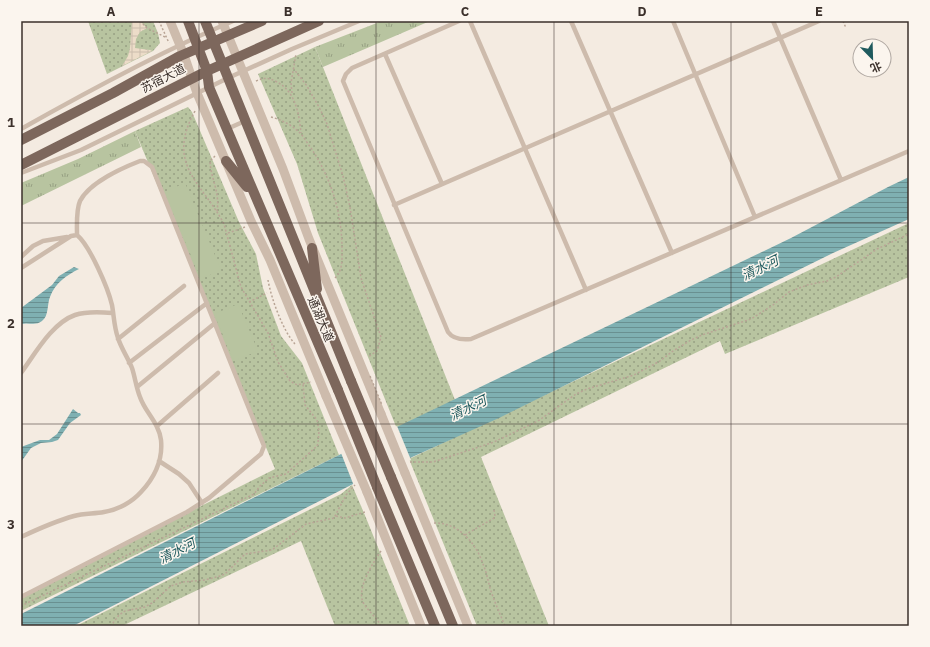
<svg xmlns="http://www.w3.org/2000/svg" width="930" height="647" font-family="'IBM Plex Sans','Noto Sans SC',sans-serif">
<defs>
<pattern id="grass-tufts" width="24" height="20" patternUnits="userSpaceOnUse"><rect width="24" height="20" fill="#b8c4a0"/><path d="M3 7l-1-3M5 7V3M7 7l1-3M15 17l-1-3M17 17v-4M19 17l1-3" fill="none" stroke="#97a083"/></pattern>
<pattern id="park-dots" width="8" height="8" patternUnits="userSpaceOnUse"><rect width="8" height="8" fill="#b8c4a0"/><path d="M2 2h.1M6 6h.1" fill="none" stroke="#97a083" stroke-width="1.8" stroke-linecap="round"/></pattern>
<pattern id="plaza-grid" width="8" height="8" patternUnits="userSpaceOnUse"><rect width="8" height="8" fill="#ecdcc8"/><path d="M0 4h8M4 0v8" fill="none" stroke="#cbbdac"/></pattern>
<pattern id="water-rules" width="6" height="5" patternUnits="userSpaceOnUse"><rect width="6" height="5" fill="#7fb0b2"/><path d="M0 2.5h6" fill="none" stroke="#699091"/></pattern>
</defs>
<rect width="100%" height="100%" fill="#f4ebe1"/>
<!-- grass -->
<path fill="url(#grass-tufts)" d="M382 21H430L323 67 315 47Z
M135 131 141 147 21 206V183L78 159Z"/>
<!-- park -->
<path fill="url(#park-dots)" d="M88 21H153L158 33 160 43 153 51 107 74Z
M315 47 455 400 397 429 318 233 297 164 258 74Z
M188 107 192 112 239 222 256 254 263 288 281 336 302 363 339 455 21 611V596L275 469 135 131Z
M909 223V277L725 354 720 341 481 457 549 626H477L409 459Z
M352 485 364 513 410 626H335L301 541 122 626H76L341 494Z"/>
<!-- pitch -->
<path fill="#b8c4a0" d="M185 183 221 270 201 279 164 192Z
M238 304 258 351 234 361 214 314Z"/>
<!-- plaza -->
<path fill="url(#plaza-grid)" d="M132 21H140L147 28 140 32 136 39 135 48 150 50 152 51 122 66 128 56 130 48Z"/>
<!-- water -->
<path fill="url(#water-rules)" d="M909 177V219L833 253 499 418 361 480 73 626H21V614L355 447 791 238 888 187Z
M74 267 79 269C67 275 55 283 50 297 47 304 49 316 42 321 36 326 28 322 21 324V308L52 285 59 276Z
M73 409 78 413H80L81 415 70 423 58 440 52 442 41 443 31 448 21 462V447L40 440H49L57 434Z"/>
<!-- pier -->
<path fill="#f4ebe1" d="M397 426 411 460 354 486 341 453Z"/>
<g fill="none" stroke-linecap="round" stroke-linejoin="round">
<!-- path -->
<path stroke="#b9a596" stroke-width="1.5" stroke-dasharray="2 2" stroke-linecap="butt" d="M140 21 147 28 165 37
M159 21 169 43
M843 21 846 28
M293 68 307 86 320 109 327 124 343 176 350 207 361 278 381 337 377 351 368 357
M256 81C264 77 270 78 277 82 296 92 299 114 301 133
M292 93 291 83 296 54
M195 111C165 165 202 182 224 224L241 287 268 333 278 362 290 381 297 385 311 382
M271 117C282 120 292 125 300 133 304 137 307 143 311 148 331 178 342 213 342 249 342 260 343 270 335 278
M215 156 211 160 210 164C212 180 220 194 217 211
M228 233 245 227
M268 280C271 298 283 331 295 344
M249 302 267 293
M410 462H433L494 442 538 421 576 394 587 389 634 375 660 361 673 351 691 340 702 335 751 319 773 305 789 292 807 285 827 281 836 277 877 249 909 234
M336 516 345 518 365 512
M434 523C458 522 476 543 483 564 487 573 488 582 491 591 495 603 500 614 505 626
M465 535 494 518 495 516 494 510
M381 551C373 563 355 590 364 604 369 612 377 618 381 626
M21 606 254 494 260 486 269 478 286 474 317 446 318 443 319 431 317 420 305 405 303 384
M110 626 113 623 119 615 125 611 145 607 152 603 171 586 183 582 205 580 220 576 225 574 245 554 272 550 306 524 334 518 346 495 355 485"/>
<!-- lane -->
<path stroke="#cdbbac" stroke-width="4.5" d="M459 21 352 68 346 74 343 81 448 332C453 339 462 340 471 339L909 151
M470 21 586 290
M571 21 672 253
M673 21 755 217
M773 21 841 180
M385 54 442 184
M21 129C90 90 160 52 233 21
M227 129 245 121
M21 173 81 150 228 78 292 49 359 21
M394 205 819 21
M21 257 33 246 43 241 67 237
M21 268 71 236 77 235C90 246 108 288 112 305 114 316 114 327 118 338 121 348 128 358 132 368 135 377 136 387 140 397 145 412 159 423 161 440 163 460 154 478 141 492 132 502 118 510 104 512 94 514 84 513 74 516 56 521 38 529 21 537
M118 339 184 286
M129 363 207 303
M21 373C35 354 52 323 75 315 87 311 101 312 112 313
M137 387 215 323
M157 426 218 373
M159 461 179 474 189 483 202 503
M21 597 187 512 209 498 261 454 264 446 152 167 144 161H140C122 168 89 183 80 201 76 210 77 225 77 235"/>
<!-- street -->
<path stroke="#cdbbac" stroke-width="9" d="M170 21 184 55 197 93 251 221 270 260 326 396
M222 21 283 169 309 239 381 414
M405 473 468 626
M367 492 421 626"/>
<!-- primary -->
<path stroke="#7d675c" stroke-width="10" d="M188 21 207 71 209 87 338 390
M205 21 351 381
M21 140 113 93 180 56 262 21
M226 161 247 187
M21 165 207 71 319 21
M312 248 317 289
M391 477 453 626
M377 487 435 626"/>
<!-- path-bridge -->
<path stroke="#b9a596" stroke-width="1.5" stroke-dasharray="2 2" stroke-linecap="butt" d="M370 376 382 405"/>
<!-- street-bridge -->
<path stroke="#cdbbac" stroke-width="9" d="M326 396 367 492
M381 414 405 473"/>
<!-- primary-bridge -->
<path stroke="#7d675c" stroke-width="10" d="M351 381 391 477
M338 390 377 487"/>
</g>
<!-- grid -->
<path fill="none" stroke="#3b302b" stroke-width="1" stroke-opacity="0.55" d="M199 21V626M376 21V626M554 21V626M731 21V626M21 223H909M21 424H909"/>
<g text-anchor="middle" dominant-baseline="central" stroke-width="3" stroke-linejoin="round" paint-order="stroke">
<!-- street labels -->
<g font-size="12" fill="#3b302b" stroke="#fbf5ee">
<text transform="translate(163 78) rotate(-27)">苏宿大道</text>
<text transform="translate(321 319) rotate(67)">通湖大道</text>
</g>
<!-- water labels -->
<g font-size="13" font-style="italic" fill="#1f5a5e" stroke="#fbf5ee">
<text transform="translate(760 268) rotate(-26)">清水河</text>
<text transform="translate(468 408) rotate(-26)">清水河</text>
<text transform="translate(177 551) rotate(-27)">清水河</text>
</g>
</g>
<!-- border -->
<rect width="930" height="647" fill="none" stroke="#fbf5ee" stroke-width="44"/>
<!-- north arrow -->
<g transform="translate(872 58) rotate(157)"><circle r="19" fill="#fbf5ee" stroke="#aea6a0"/>
<path d="M0-3L7 15L0 10L-7 15Z" fill="#1f5a5e"/>
<text y="-6" font-size="11" font-weight="bold" text-anchor="middle" fill="#3b302b">北</text>
</g>
<rect x="22" y="22" width="886" height="603" fill="none" stroke="#3b302b" stroke-width="1.5"/>
<g font-size="13" text-anchor="middle" font-weight="bold" fill="#3b302b">
<text x="111" y="16">A</text>
<text x="288" y="16">B</text>
<text x="465" y="16">C</text>
<text x="642" y="16">D</text>
<text x="819" y="16">E</text>
<text x="11" y="127">1</text>
<text x="11" y="328">2</text>
<text x="11" y="529">3</text>
</g>
</svg>
